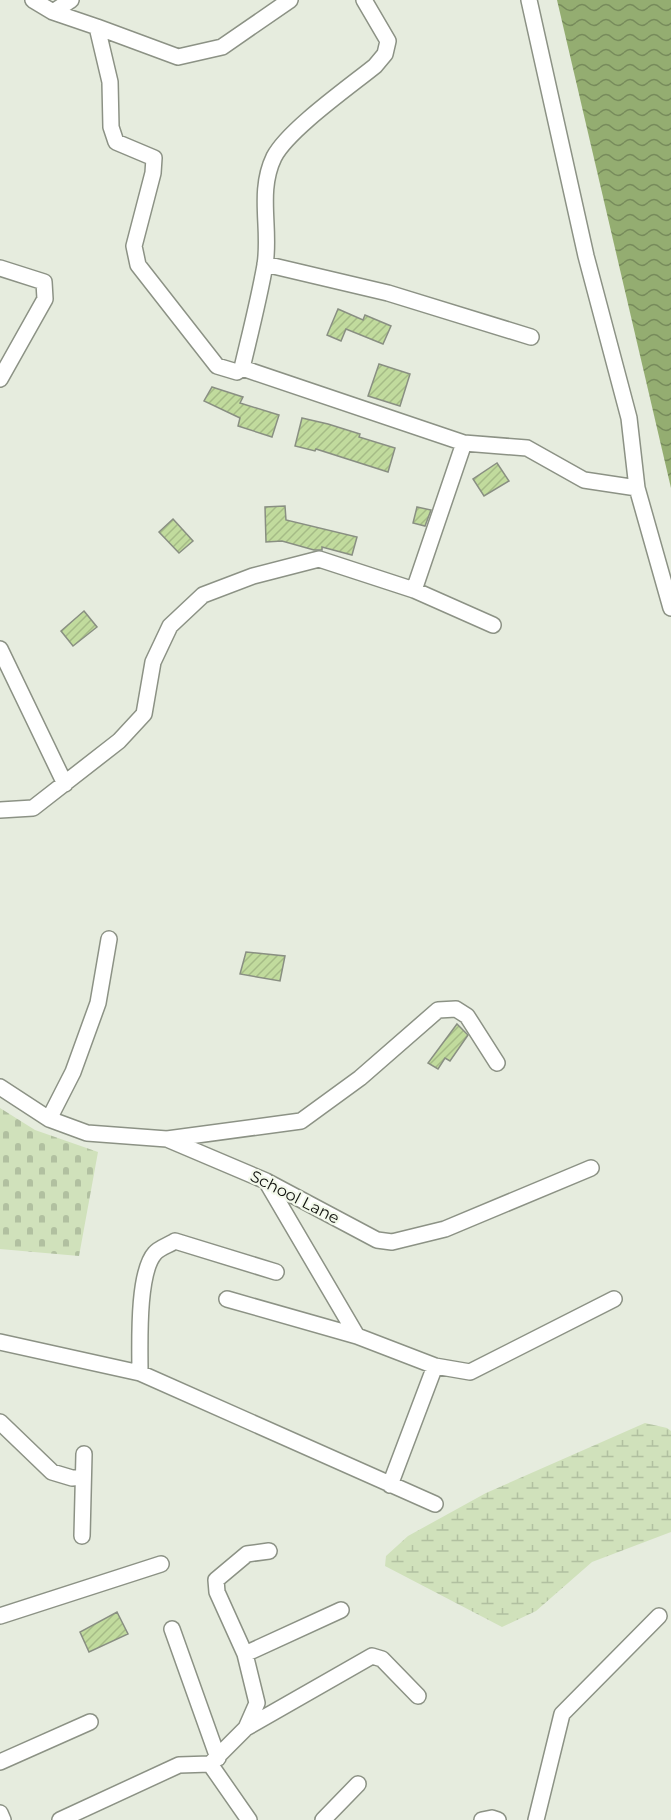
<svg xmlns="http://www.w3.org/2000/svg" width="671" height="1820" font-family="Montserrat,sans-serif">
<defs>
<pattern id="wetland-marsh" width="20" height="14" patternUnits="userSpaceOnUse" patternTransform="scale(1.5)"><rect width="20" height="14" fill="#d0e1bb"/><path d="M1 5h8M5 5V1M11 12h8M15 12V8" fill="none" stroke="#b1c0a0"/></pattern>
<pattern id="cemetery-stones" width="16" height="16" patternUnits="userSpaceOnUse" patternTransform="scale(1.5)"><rect width="16" height="16" fill="#d0e1bb"/><path d="M2 7V4a2 2 0 0 1 4 0v3zM10 15v-3a2 2 0 0 1 4 0v3z" fill="#b1c0a0"/></pattern>
<pattern id="water-waves" width="16" height="10" patternUnits="userSpaceOnUse" patternTransform="scale(1.5)"><rect width="16" height="10" fill="#94ad71"/><path d="M0 5q4-4 8 0t8 0" fill="none" stroke="#778b5b"/></pattern>
<pattern id="building-hatch" width="6" height="6" patternUnits="userSpaceOnUse" patternTransform="scale(1.5)"><rect width="6" height="6" fill="#c1db9d"/><path d="M-1 1l2-2M0 6l6-6M5 7l2-2" fill="none" stroke="#a5bb86"/></pattern>
</defs>
<rect width="100%" height="100%" fill="#e6ecde"/>
<!-- wetland -->
<path fill="url(#wetland-marsh)" d="M645 1423 667 1428 671 1431V1532L592 1562 536 1611 502 1627 385 1566 386 1556 408 1536 486 1493Z"/>
<!-- cemetery -->
<path fill="url(#cemetery-stones)" d="M0 1108 35 1130 98 1152 79 1256 0 1249Z"/>
<!-- water -->
<path fill="url(#water-waves)" d="M557 0H671V488Z"/>
<!-- building -->
<path fill="url(#building-hatch)" stroke="#898f82" stroke-width="1.5" d="M338 309 363 320 365 315 391 326 383 344 346 329 341 341 327 335Z
M379 364 410 374 400 406 368 396Z
M212 387 243 397 240 403 279 415 272 437 238 426 240 418 204 401Z
M302 418 328 424 360 434 359 437 395 448 388 472 316 449 315 451 295 446Z
M497 463 509 481 484 496 473 479Z
M285 506 286 520 357 537 352 555 322 547V550H314L282 541 266 542 265 507Z
M417 507 431 510 425 526 413 523Z
M173 519 193 541 179 553 159 532Z
M84 611 97 627 73 646 61 631Z
M246 952 285 956 280 981 240 974Z
M457 1024 468 1035 450 1061 445 1058 438 1069 428 1063Z
M117 1612 128 1634 89 1652 80 1632Z"/>
<g fill="none" stroke-linecap="round" stroke-linejoin="round">
<!-- minor casing -->
<g stroke="#8c9285" stroke-width="18">
<path id="minor" d="M33 0 53 12 97 27 110 82 111 127 116 142 154 158 153 173 134 246 138 265 217 366 237 372 242 368C250 334 259 299 265 265 271 229 257 192 274 157 288 130 349 87 375 66L385 54 388 41 364 0
M529 0 586 256 629 418 637 488 671 608
M53 12 71 0
M97 27 178 57 222 47 290 0
M265 264 388 293 531 337
M0 268 44 282 45 299 0 379
M242 368 464 443
M414 590 493 625
M0 649 65 784
M0 810 33 808 119 741 144 714 153 662 170 626 203 595 253 576 319 559 414 590 464 443 527 448 584 480 637 488
M0 1087 49 1119 87 1133 167 1139 266 1181 377 1240 392 1242 445 1229 591 1168
M49 1119 73 1072 98 1003 109 939
M167 1139 301 1121 360 1078 438 1010 456 1009 467 1016 497 1063
M266 1181 357 1336
M227 1299 357 1336 435 1366 470 1372 614 1299
M0 1342 140 1373 435 1504
M140 1373C140 1345 137 1273 155 1253 159 1248 169 1245 175 1241L276 1272
M0 1422 52 1472 72 1478 83 1477
M390 1485 435 1366
M82 1536 84 1454
M0 1616 161 1564
M172 1629 218 1758
M245 1654 341 1610
M246 1728 257 1703 245 1654 217 1592 216 1580 247 1554 269 1551
M0 1762 90 1722
M210 1764 249 1820
M0 1813 3 1820
M60 1820 179 1765 210 1764 246 1728 372 1656 382 1659 418 1696
M323 1820 358 1784
M482 1820 492 1818 498 1820
M536 1820 562 1714 659 1616"/>
</g>
<!-- minor -->
<use href="#minor" stroke="#fff" stroke-width="15"/>
</g>
<g text-anchor="middle" dominant-baseline="central" stroke-width="4.5" stroke-linejoin="round" paint-order="stroke">
<!-- street labels -->
<g font-size="16" fill="#0f110d" stroke="#f3f9eb">
<text transform="translate(295 1197) rotate(27)">School Lane</text>
</g>
</g>
</svg>
